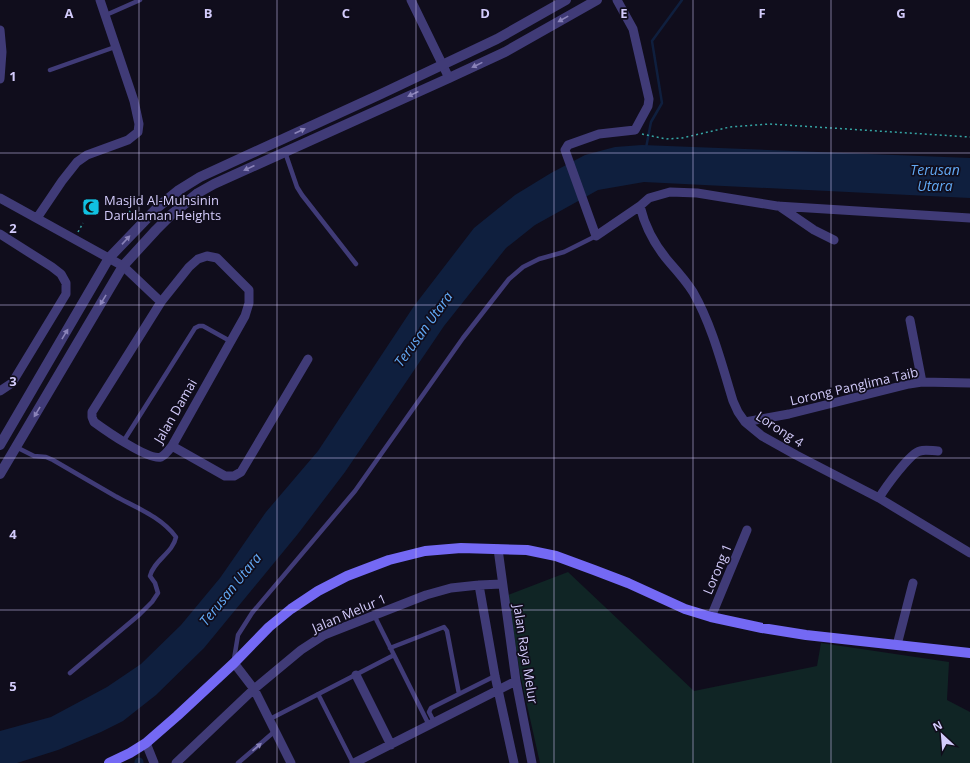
<svg xmlns="http://www.w3.org/2000/svg" width="970" height="763" font-family="'Open Sans',sans-serif">
<rect width="100%" height="100%" fill="#100d1c"/>
<!-- green -->
<path fill="#102525" d="M568 572 694 691 817 666 821 643 949 662 947 700 970 712V763H540L520 674 508 595Z"/>
<!-- water -->
<path fill="#0f1f3e" d="M642 145 970 158V198L644 182 598 190 535 225 506 248 444 326 345 472 297 535 204 648 156 695 123 721 101 732 58 750 17 763H0V731L51 717 107 687 141 664 181 625 220 578 266 512 318 451 414 306 474 228 515 195 551 173 585 155 615 147Z"/>
<g fill="none" stroke-linecap="round" stroke-linejoin="round">
<!-- stream -->
<path stroke="#0f1f3e" stroke-width="2.5" d="M646 148 651 122 662 103 652 41 682 0"/>
<!-- canal -->
<path stroke="#0f1f3e" stroke-width="9" d="M139 762V763"/>
<!-- path -->
<path stroke="#35a5a4" stroke-width="1.5" stroke-dasharray="2 3" stroke-linecap="butt" d="M642 134 666 139 682 138 730 127 770 124 970 137
M129 211 136 217
M78 232 83 223"/>
<!-- service -->
<path stroke="#403b77" stroke-width="4.5" d="M106 15 140 0
M50 70 115 47
M285 152 297 187 302 195 356 264
M123 442 195 328 199 326H203L230 341
M16 447 34 456 46 457 53 460C74 472 94 484 115 496 137 508 161 517 176 537 173 553 154 560 150 576L155 583 158 593 152 602 139 615 70 673
M374 615 429 725
M390 648 444 627 447 631 459 694
M234 659 238 635 252 613 355 491 463 338 509 279 523 267 539 259 564 252 596 236
M318 694 353 763
M270 719 394 655
M434 722 429 712 431 708 495 676
M238 763 275 731"/>
<!-- minor -->
<path stroke="#403b77" stroke-width="9" d="M411 0 449 78
M617 0 633 29 649 99 648 106 635 130 599 134 568 145 565 150 596 236 640 206 649 198 670 192 697 193 777 206 970 218
M0 30 2 52 0 79
M0 198 123 266 161 302
M640 206C645 227 656 247 670 263 678 272 686 281 693 292 712 325 722 365 733 401L738 412 745 422 762 436 796 455 879 498 970 553
M779 206 814 230 834 240
M37 218 62 181 77 162 87 155 128 140 138 132 139 124 134 101 100 0
M0 234 52 267 61 274 66 283V294L12 383 0 391
M207 256 217 258 249 290V303L245 316 172 446C169 450 165 455 161 457 149 461 105 430 94 422L92 417V412L161 302 189 267 198 259Z
M910 320 922 382
M745 422 789 414 909 384 922 382 970 383
M172 446 225 476H234L241 472 308 359
M879 498C885 488 910 453 920 451 925 449 933 451 938 451
M498 549 516 681 532 763
M479 585 495 676 514 763
M711 617 747 530
M897 645 913 583
M234 663 254 689 291 763
M356 675 391 745
M146 743 154 763
M176 763 254 689 301 650 324 635 426 595 451 588 479 585 502 584
M354 763 516 681"/>
<!-- tertiary -->
<path stroke="#403b77" stroke-width="10" d="M0 445 109 258 158 207 179 190 200 177 381 94 497 39 566 0
M0 474 123 266 156 230 172 214 198 193 214 184 449 78 505 52 597 0"/>
<!-- secondary -->
<path stroke="#7469f4" stroke-width="10" d="M109 763 130 753 146 743 177 716 234 663 269 627 291 609 318 591 347 576 389 560 425 551 461 548 527 550 556 556 594 570 628 583 685 609 711 617 762 628 806 635 970 653"/>
</g>
<!-- one-way arrows -->
<defs><path id="oneway-solid" d="M-6-.8H1V-3.2L6.5 0L1 3.2V.8H-6Z"/></defs>
<g fill="#8a83b9">
<use href="#oneway-solid" transform="translate(563 19) rotate(151)"/>
<use href="#oneway-solid" transform="translate(477 65) rotate(154)"/>
<use href="#oneway-solid" transform="translate(413 94) rotate(156)"/>
<use href="#oneway-solid" transform="translate(300 131) rotate(-25)"/>
<use href="#oneway-solid" transform="translate(249 168) rotate(156)"/>
<use href="#oneway-solid" transform="translate(126 240) rotate(-47)"/>
<use href="#oneway-solid" transform="translate(103 300) rotate(121)"/>
<use href="#oneway-solid" transform="translate(65 334) rotate(-59)"/>
<use href="#oneway-solid" transform="translate(37 412) rotate(121)"/>
<use href="#oneway-solid" transform="translate(257 747) rotate(-41)"/>
</g>
<!-- grid -->
<path fill="none" stroke="#d3cbfb" stroke-width="1" stroke-opacity="0.55" d="M139 0V763M277 0V763M416 0V763M554 0V763M693 0V763M831 0V763M0 153H970M0 305H970M0 458H970M0 610H970"/>
<!-- icons -->
<defs>
<g id="mosque-square" transform="scale(0.9)"><rect x="-9" y="-9" width="18" height="18" rx="4" fill="#11c2e2" stroke="#100d1c"/><path d="M3.5-4.9A6 6 0 1 0 3.5 4.9A5 5 0 1 1 3.5-4.9Z" fill="#111"/></g>
</defs>
<g fill-rule="evenodd">
<use href="#mosque-square" x="91" y="207"/>
</g>
<g text-anchor="middle" dominant-baseline="central" stroke-width="3.5" stroke-linejoin="round" paint-order="stroke">
<!-- poi labels -->
<g font-size="13" fill="#d3cbfb" stroke="#100d1c" text-anchor="start">
<text x="104" y="200">Masjid Al-Muhsinin<tspan x="104" dy="15">Darulaman Heights</tspan></text>
</g>
<!-- street labels -->
<g font-size="13" fill="#d3cbfb" stroke="#100d1c">
<text transform="translate(854 386) rotate(-13)">Lorong Panglima Taib</text>
<text transform="translate(175 411) rotate(-60)">Jalan Damai</text>
<text transform="translate(780 429) rotate(33)">Lorong 4</text>
<text transform="translate(717 569) rotate(-67)">Lorong 1</text>
<text transform="translate(349 613) rotate(-23)">Jalan Melur 1</text>
<text transform="translate(526 654) rotate(81)">Jalan Raya Melur</text>
</g>
<!-- water labels -->
<g font-size="14" font-style="italic" fill="#61a8f3" stroke="#100d1c">
<text x="935" y="169">Terusan<tspan x="935" dy="16">Utara</tspan></text>
<text transform="translate(423 329) rotate(-54)">Terusan Utara</text>
<text transform="translate(230 589) rotate(-51)">Terusan Utara</text>
</g>
</g>
<g font-size="13" text-anchor="middle" font-weight="bold" fill="#d3cbfb" stroke="#100d1c" stroke-width="3.5" stroke-linejoin="round" paint-order="stroke">
<text x="69" y="18">A</text>
<text x="208" y="18">B</text>
<text x="346" y="18">C</text>
<text x="485" y="18">D</text>
<text x="624" y="18">E</text>
<text x="762" y="18">F</text>
<text x="901" y="18">G</text>
<text x="13" y="81">1</text>
<text x="13" y="233">2</text>
<text x="13" y="386">3</text>
<text x="13" y="539">4</text>
<text x="13" y="691">5</text>
</g>
<!-- north arrow -->
<g transform="translate(942 735) rotate(334)" stroke="#100d1c" stroke-width="3" paint-order="stroke">
<path d="M0-3L7 15L0 10L-7 15Z" fill="#d3cbfb"/>
<text y="-6" font-size="11" font-weight="bold" text-anchor="middle" fill="#d3cbfb">N</text>
</g>
</svg>
